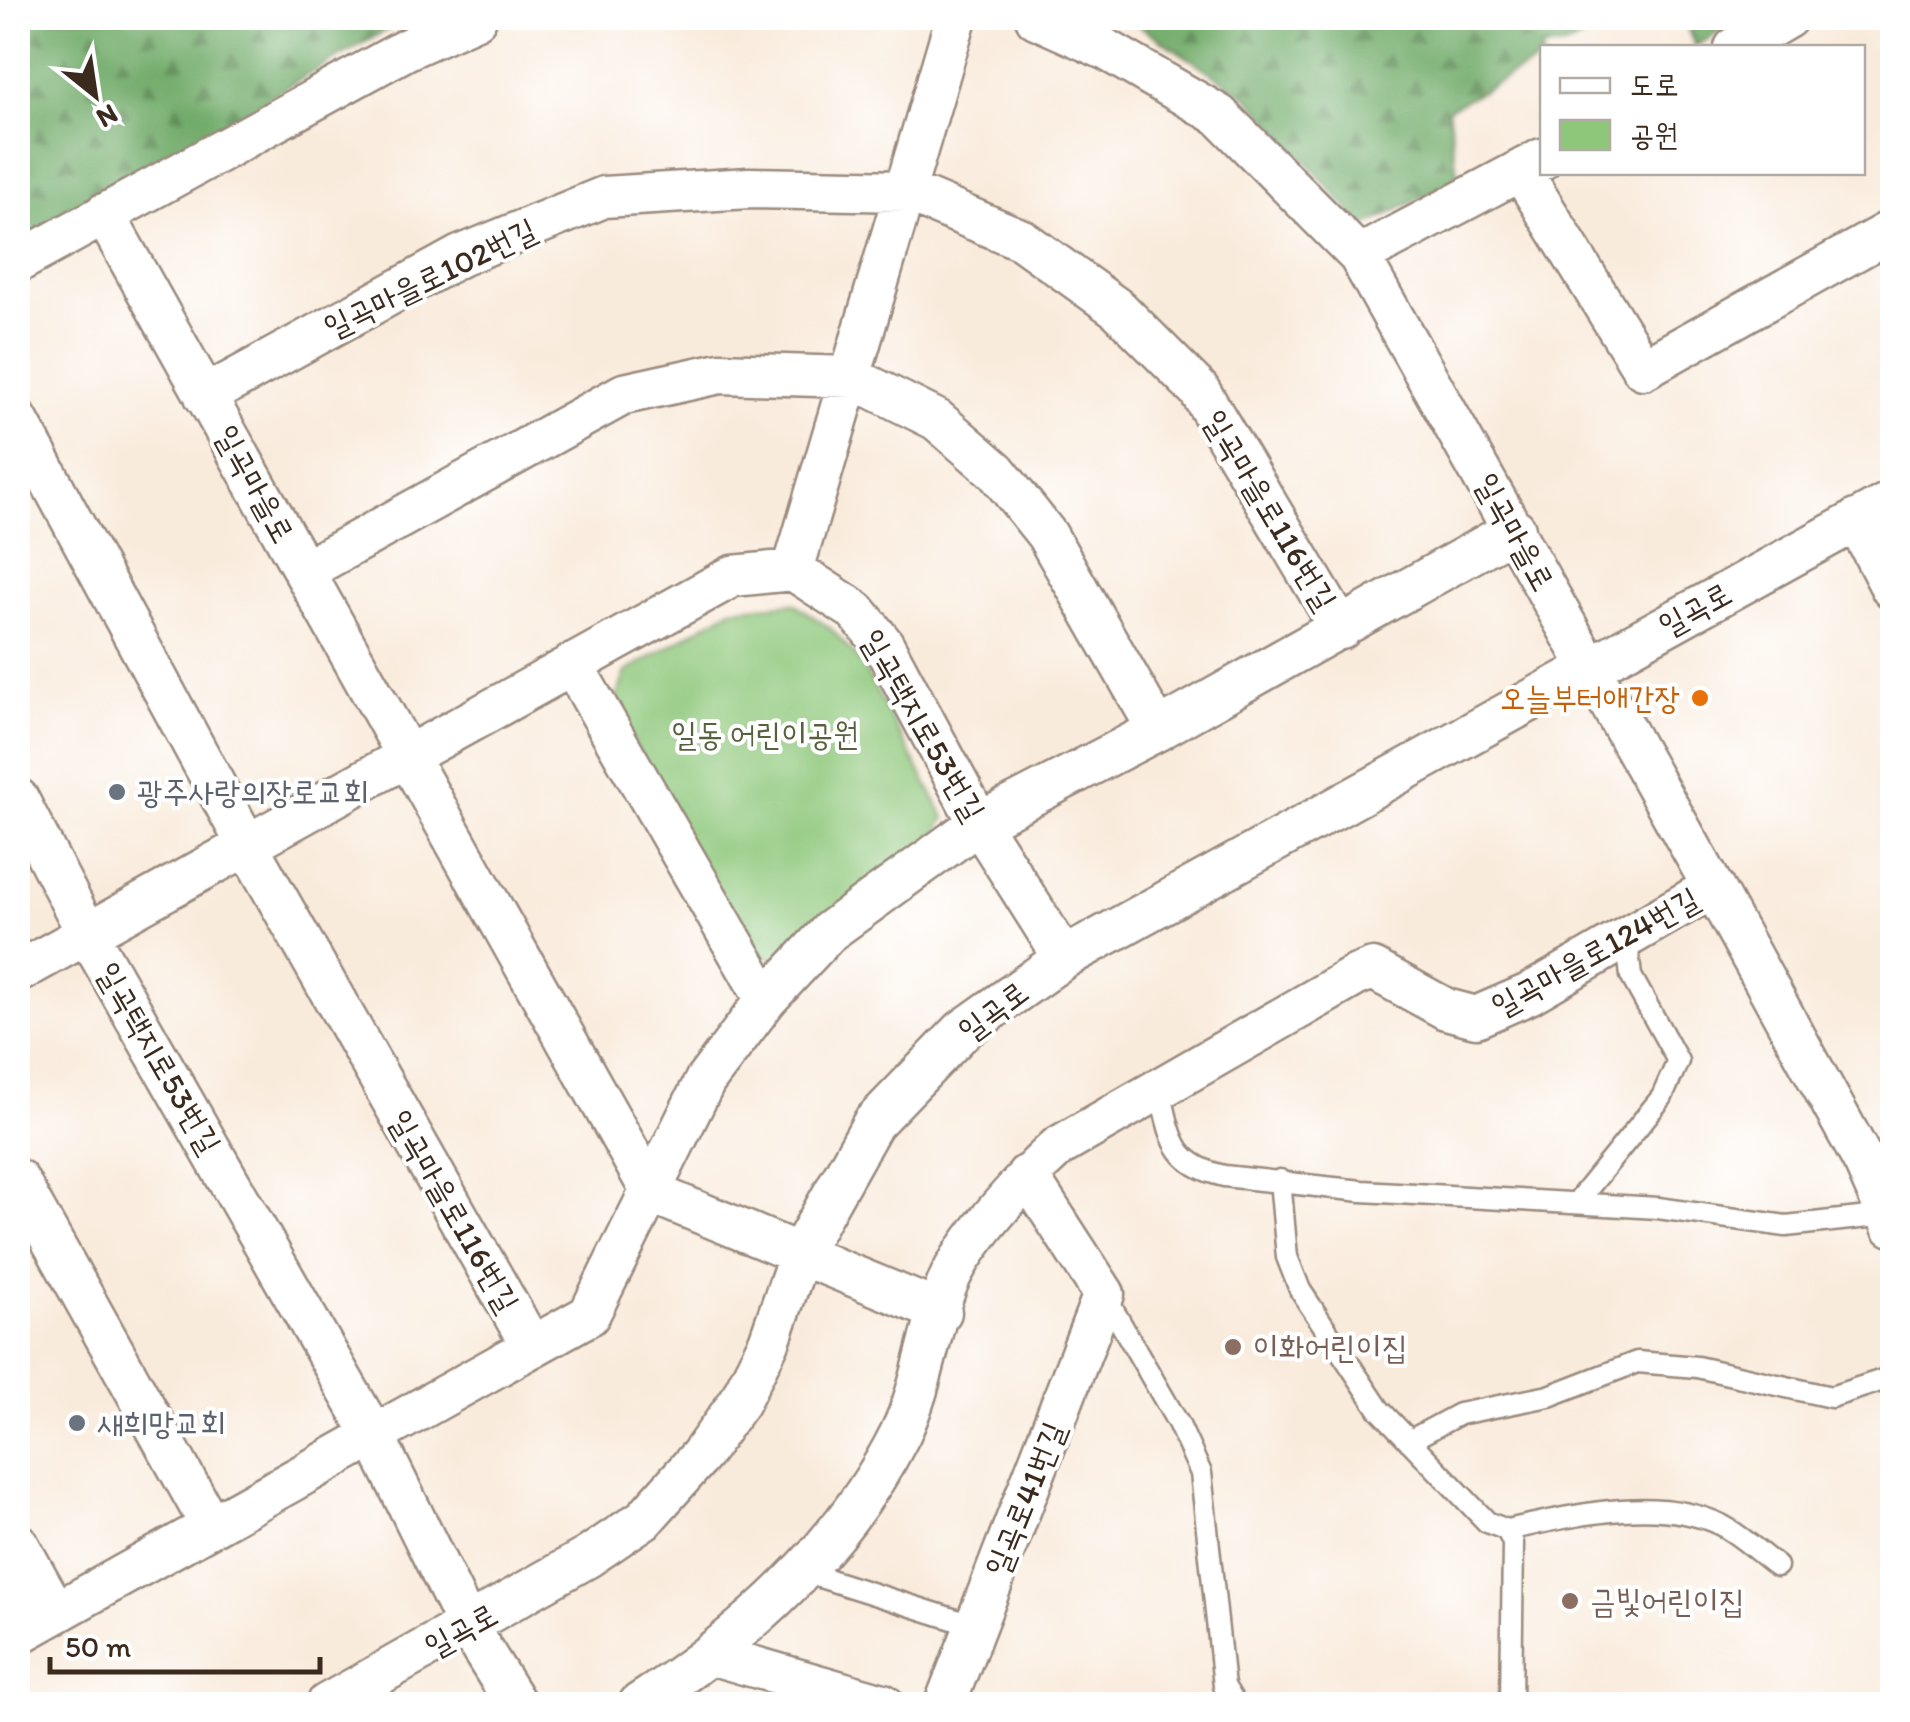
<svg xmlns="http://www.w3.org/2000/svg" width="1910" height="1722" font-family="Itim,'Poor Story',sans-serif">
<defs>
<pattern id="forest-firs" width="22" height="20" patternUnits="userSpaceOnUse" patternTransform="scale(2.5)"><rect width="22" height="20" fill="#72ac6a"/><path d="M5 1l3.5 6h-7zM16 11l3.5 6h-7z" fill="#5f8c57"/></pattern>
</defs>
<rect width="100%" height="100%" fill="#fff"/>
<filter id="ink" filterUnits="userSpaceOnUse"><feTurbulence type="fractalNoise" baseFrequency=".01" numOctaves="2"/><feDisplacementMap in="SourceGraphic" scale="20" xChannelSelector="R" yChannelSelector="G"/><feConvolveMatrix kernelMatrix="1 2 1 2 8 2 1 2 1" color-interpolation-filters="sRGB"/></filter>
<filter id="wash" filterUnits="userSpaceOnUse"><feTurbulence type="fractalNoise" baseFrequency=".0048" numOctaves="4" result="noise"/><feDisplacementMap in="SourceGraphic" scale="40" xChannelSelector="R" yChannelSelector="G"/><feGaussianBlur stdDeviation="2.25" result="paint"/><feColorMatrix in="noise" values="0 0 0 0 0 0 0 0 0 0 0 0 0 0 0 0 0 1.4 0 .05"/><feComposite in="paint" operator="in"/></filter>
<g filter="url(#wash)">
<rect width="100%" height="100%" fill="#f9ebdc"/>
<!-- forest -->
<path fill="url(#forest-firs)" stroke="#566b44" stroke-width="2.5" d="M18 18H407L18 242Z
M1128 18H1591L1596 31 1564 47 1542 48V59L1448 109 1458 179 1364 227 1249 98Z
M1683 18H1746L1695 46Z"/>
<!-- park -->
<path fill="#8ec77a" stroke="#64784c" stroke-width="2.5" d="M794 603 832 630 860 661 945 818 933 839 780 961 749 950 613 706 626 672 732 609Z"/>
</g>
<g filter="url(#ink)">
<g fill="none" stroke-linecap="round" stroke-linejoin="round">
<!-- service casing -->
<g stroke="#9a8a7d" stroke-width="25">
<path id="service" d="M1159 1086C1171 1134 1170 1164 1224 1176L1362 1191 1658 1208 1786 1226 1887 1215
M1280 1180 1287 1257 1300 1290 1379 1409 1487 1522 1507 1530
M1576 1203 1662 1097 1678 1061 1631 976 1626 935
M1105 1296 1178 1423 1201 1473 1224 1686 1235 1704
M1409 1441 1459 1414 1549 1396 1637 1362 1697 1367 1831 1397 1892 1377
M1507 1530C1572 1516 1657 1494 1721 1525 1741 1535 1759 1553 1777 1566
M1507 1530 1513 1543 1511 1704
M801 1571 975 1626"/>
</g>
<!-- minor casing -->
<g stroke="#9a8a7d" stroke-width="45">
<path id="minor" d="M1036 18 1107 50 1219 115 1359 256 1713 887 1865 1164 1892 1226
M1735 48 1787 18
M1521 171 1643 369 1892 230
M104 214 652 1193 941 1312
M1359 256 1542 159
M18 262 407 49 476 18
M205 396 460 256 604 197 749 188 906 191 1022 240 1118 309 1199 390 1341 629
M18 421 246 843 532 1347
M1856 520 1892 589
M793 570 956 18
M304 571 624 394 720 373 851 377 937 420 996 471 1047 535 1158 730
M572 664 766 1000
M18 799 87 933 374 1436 468 1627 516 1704
M18 972 733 576 793 570 856 611 883 644 979 823 1064 958
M18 1180 211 1526
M18 1544 56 1612
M18 1634 589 1315 705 1081 766 1000 830 931 979 823 1158 730 1515 529
M713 1655 883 1704
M327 1704 588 1557 644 1519 701 1455 739 1402 769 1342 800 1253 873 1123 963 1030 1064 958 1892 501
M639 1704C744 1636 843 1548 900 1434 924 1385 928 1332 948 1282 965 1242 1025 1177 1058 1147L1357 975 1373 969 1446 1009 1476 1017 1529 994 1713 887
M945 1704 1104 1294 1027 1175"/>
</g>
<!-- service -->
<use href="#service" stroke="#fff" stroke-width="20"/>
<!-- minor -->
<use href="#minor" stroke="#fff" stroke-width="40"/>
</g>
</g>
<!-- markers -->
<circle fill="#e8710a" stroke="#fff" stroke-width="4" cx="1700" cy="698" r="10"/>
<g fill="#6b7280" stroke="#fff" stroke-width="4">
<circle cx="117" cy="792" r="10"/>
<circle cx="77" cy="1423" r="10"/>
</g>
<g fill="#8d6e63" stroke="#fff" stroke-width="4">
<circle cx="1233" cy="1347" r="10"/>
<circle cx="1570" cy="1601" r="10"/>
</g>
<g text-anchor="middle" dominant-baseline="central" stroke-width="8" stroke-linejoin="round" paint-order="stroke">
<!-- street labels -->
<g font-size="32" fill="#3b2a1e" stroke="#fff">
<text transform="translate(430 278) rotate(-26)">일곡마을로102번길</text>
<text transform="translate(255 484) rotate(61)">일곡마을로</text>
<text transform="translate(1270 510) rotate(59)">일곡마을로116번길</text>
<text transform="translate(1515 532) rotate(61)">일곡마을로</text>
<text transform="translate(1695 609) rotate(-29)">일곡로</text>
<text transform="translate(923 725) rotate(60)">일곡택지로53번길</text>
<text transform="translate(1595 952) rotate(-29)">일곡마을로124번길</text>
<text transform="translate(993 1011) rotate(-37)">일곡로</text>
<text transform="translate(159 1058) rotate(60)">일곡택지로53번길</text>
<text transform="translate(454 1211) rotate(60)">일곡마을로116번길</text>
<text transform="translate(1025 1499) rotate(-68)">일곡로41번길</text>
<text transform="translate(461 1630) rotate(-29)">일곡로</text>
</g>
<!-- food labels -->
<g font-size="32" fill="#c56008" stroke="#fff" text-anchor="end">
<text x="1680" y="698">오늘부터애간장</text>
</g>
<!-- park labels -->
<g font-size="32" fill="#58613e" stroke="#fff">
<text x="765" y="734">일동 어린이공원</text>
</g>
<!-- worship labels -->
<g font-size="32" fill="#5b616d" stroke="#fff" text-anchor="start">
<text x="137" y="792">광주사랑의장로교회</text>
<text x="97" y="1423">새희망교회</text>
</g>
<!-- education labels -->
<g font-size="32" fill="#785e54" stroke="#fff" text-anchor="start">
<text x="1253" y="1347">이화어린이집</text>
<text x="1590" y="1601">금빛어린이집</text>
</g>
</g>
<!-- margin -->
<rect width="1910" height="1722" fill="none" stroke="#fff" stroke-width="60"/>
<!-- legend -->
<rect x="1540" y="45" width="325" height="130" fill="#ffffff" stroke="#b1aaa5" stroke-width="2.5"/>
<rect x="1560" y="78" width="50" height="15" fill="#ffffff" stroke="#b1aaa5" stroke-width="2.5"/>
<text x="1630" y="95" font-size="30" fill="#3b2a1e">도로</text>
<rect x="1560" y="120" width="50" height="30" fill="#8ec77a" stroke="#b1aaa5" stroke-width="2.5"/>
<text x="1630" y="145" font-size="30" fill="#3b2a1e">공원</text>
<!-- north arrow -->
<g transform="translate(95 95) rotate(150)" stroke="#ffffff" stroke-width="8" paint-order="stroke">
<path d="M0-8L18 38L0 25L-18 38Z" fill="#3b2a1e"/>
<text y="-15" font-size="28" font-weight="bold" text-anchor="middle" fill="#3b2a1e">N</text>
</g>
<!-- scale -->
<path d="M50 1657v15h270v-15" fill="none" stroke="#3b2a1e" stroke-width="5"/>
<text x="65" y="1657" font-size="30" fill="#3b2a1e" stroke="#ffffff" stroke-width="8" paint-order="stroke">50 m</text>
</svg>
